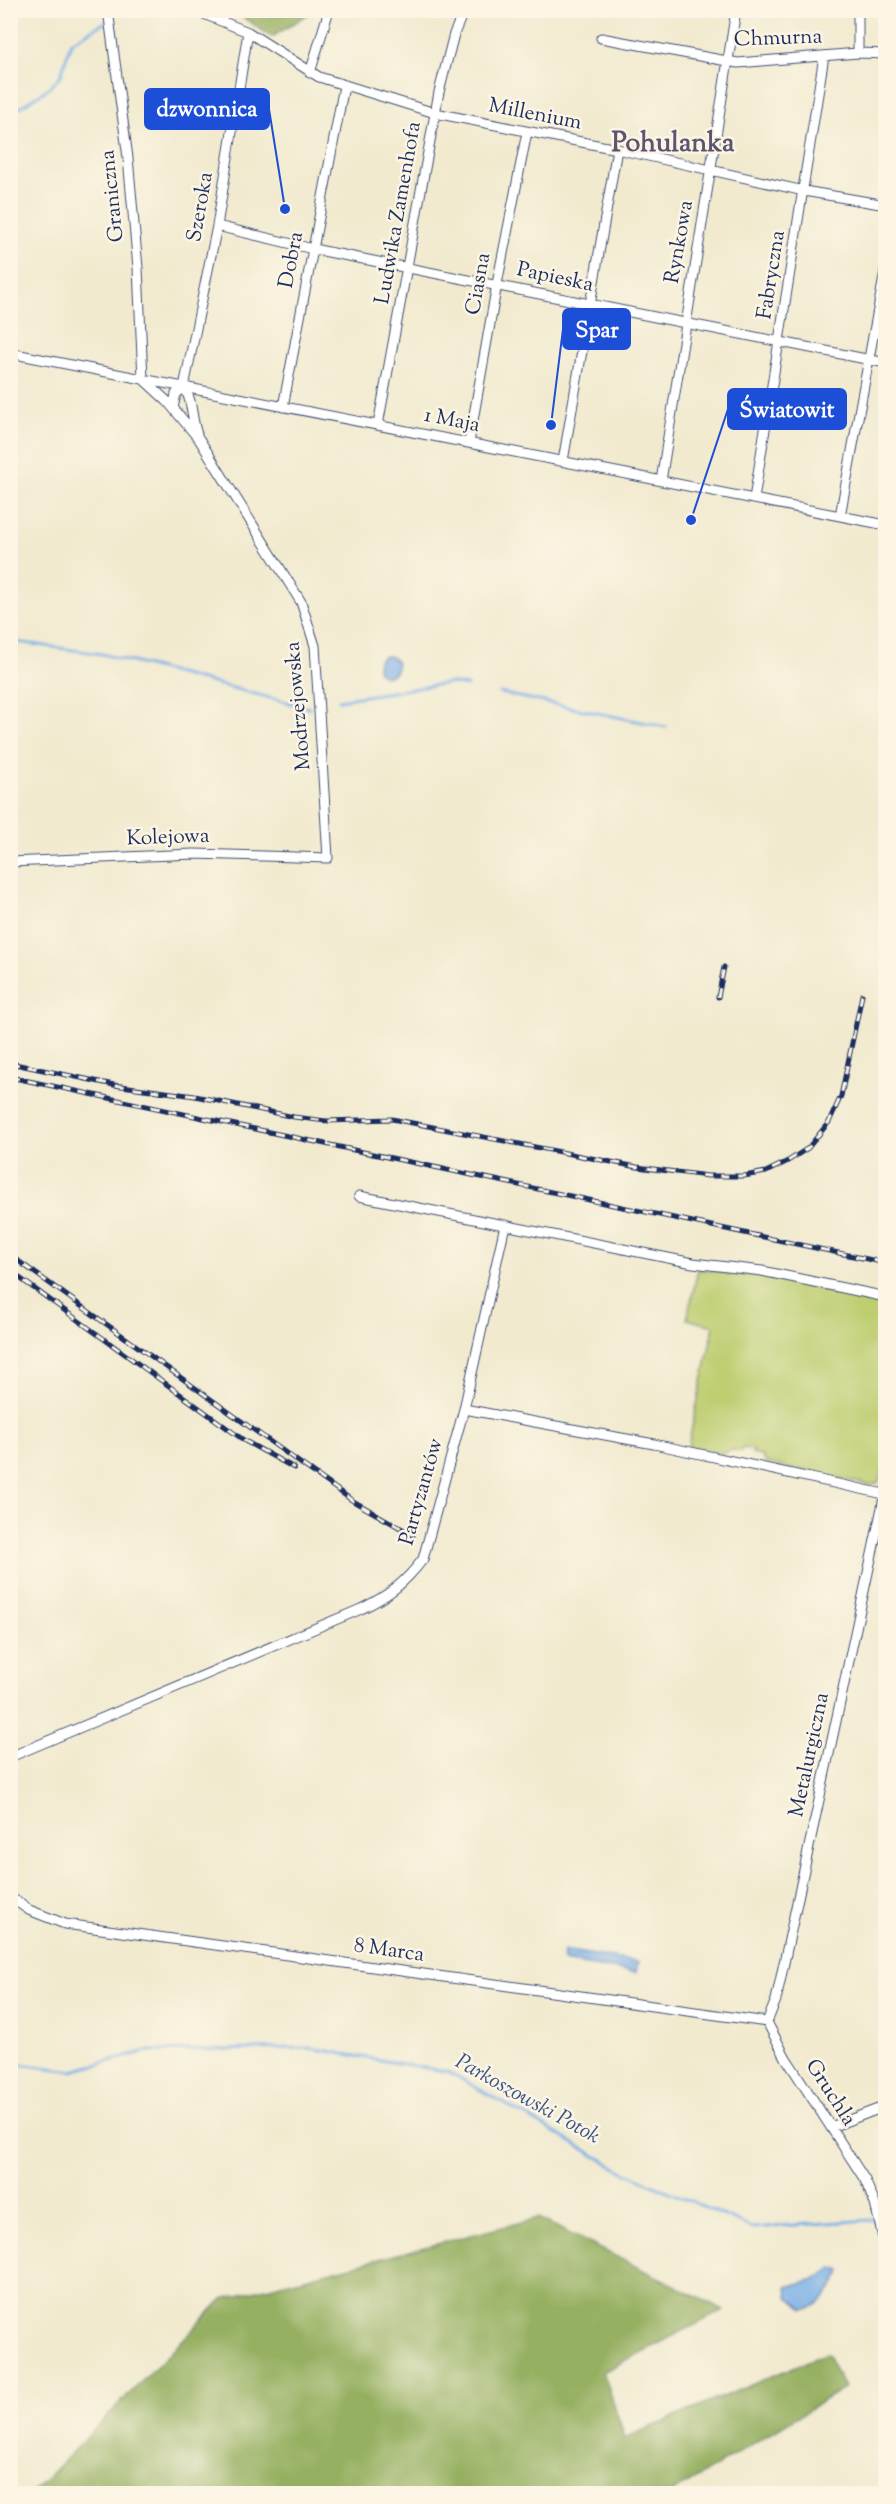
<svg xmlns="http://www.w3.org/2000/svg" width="896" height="2504" font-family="'Sorts Mill Goudy',serif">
<rect width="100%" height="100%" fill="#fcf5e5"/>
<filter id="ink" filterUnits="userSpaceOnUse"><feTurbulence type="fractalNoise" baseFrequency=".0167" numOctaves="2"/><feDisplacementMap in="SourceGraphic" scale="12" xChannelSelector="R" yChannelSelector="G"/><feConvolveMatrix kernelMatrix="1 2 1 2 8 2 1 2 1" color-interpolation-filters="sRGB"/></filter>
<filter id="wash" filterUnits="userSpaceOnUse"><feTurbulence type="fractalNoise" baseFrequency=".008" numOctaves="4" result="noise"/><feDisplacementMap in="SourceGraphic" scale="24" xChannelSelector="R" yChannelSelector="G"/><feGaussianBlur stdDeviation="1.35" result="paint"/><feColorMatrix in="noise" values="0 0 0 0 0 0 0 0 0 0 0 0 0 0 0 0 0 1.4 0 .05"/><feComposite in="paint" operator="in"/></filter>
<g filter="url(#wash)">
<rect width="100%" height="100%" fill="#f1eacf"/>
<!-- green -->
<path fill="#bdcd70" stroke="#6c7e67" stroke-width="1.5" d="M698 1269 762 1276 885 1304 886 1462 878 1483 870 1485 766 1463 761 1456 752 1454 753 1450 743 1448 741 1451 730 1450 724 1454 688 1446 714 1326 687 1319Z"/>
<!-- forest -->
<path fill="#96b062" stroke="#587060" stroke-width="1.5" d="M243 11V10L313 11 272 37 244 18Z
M538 2218 724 2310 603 2372 625 2438 827 2353 844 2388 672 2493H32L223 2299Z"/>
<!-- water -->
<path fill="#78aee6" stroke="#4a6ea2" stroke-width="1.5" d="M377 666a10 10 0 1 1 20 0a10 10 0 1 1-20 0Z
M564 1950 638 1962 636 1973 563 1961Z
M833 2268 842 2271C834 2284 822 2310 804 2309L788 2297 787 2287 818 2278Z"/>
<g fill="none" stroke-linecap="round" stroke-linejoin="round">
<!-- stream -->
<path stroke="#78aee6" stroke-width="3" d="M10 114 49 88 61 75 71 42 104 23
M10 641 102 654 309 708
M500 693 666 727
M339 700 450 683 467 686
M10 2063 73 2071 147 2051 310 2048 449 2072 622 2171 752 2228 872 2220"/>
</g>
</g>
<g filter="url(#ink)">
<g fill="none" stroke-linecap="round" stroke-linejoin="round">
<!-- minor casing -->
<g stroke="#3b4b6f" stroke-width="11">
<path id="minor" d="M194 10 248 32 319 77 435 113 617 149 804 191 886 205
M858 10V53
M601 38 738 63 858 53 886 54
M310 73 329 10
M217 226 313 249 886 363
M10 353 886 525
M184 387 217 226 248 32
M184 387C193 400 191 418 197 434
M283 407 344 86
M173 408 176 394 184 387
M378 425 439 92 454 34 464 10
M469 443 497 284 527 132
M563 461 617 149
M661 481 736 10
M754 499 824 56
M840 516 886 266
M10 862 194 854 328 858 315 646 301 602 199 439 168 402 143 379 138 268 128 158 108 10
M359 1196 693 1263 762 1271 886 1297
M464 1409 654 1444 884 1494
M10 1757 361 1609C388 1596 405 1583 423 1559L464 1409 505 1225
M10 1897 29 1910 65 1924 767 2022
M767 2022 776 2000 886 1489
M767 2022 786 2058 865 2180 875 2204 886 2250
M831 2127 886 2106"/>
</g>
<!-- minor -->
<use href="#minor" stroke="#fff" stroke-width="9"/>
<!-- rail casing -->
<g stroke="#1b2f5e" stroke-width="5">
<path id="rail" d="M718 997 724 967
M10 1063 114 1085 195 1096 294 1117 326 1121 392 1119 637 1167 708 1176H744L766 1172 788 1161 808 1148 829 1122 841 1096 862 995
M10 1077 886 1263
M10 1255 353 1501 413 1535
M10 1271 245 1441 294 1468"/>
</g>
<!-- rail -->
<use href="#rail" stroke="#fcf5e5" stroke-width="3" stroke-dasharray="9" stroke-linecap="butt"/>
</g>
</g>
<g text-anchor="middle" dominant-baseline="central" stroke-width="5" stroke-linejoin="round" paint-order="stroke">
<!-- street labels -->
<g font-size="21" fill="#1b2f5e" stroke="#fcf5e5">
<text transform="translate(778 39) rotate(-2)">Chmurna</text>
<text transform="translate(535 115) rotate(11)">Millenium</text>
<text transform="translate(113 196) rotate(-96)">Graniczna</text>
<text transform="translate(201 207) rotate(-80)">Szeroka</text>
<text transform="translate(399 213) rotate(-80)">Ludwika Zamenhofa</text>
<text transform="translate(680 242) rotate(-80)">Rynkowa</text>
<text transform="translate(292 260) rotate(-79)">Dobra</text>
<text transform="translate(772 275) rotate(-81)">Fabryczna</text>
<text transform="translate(555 278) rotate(12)">Papieska</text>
<text transform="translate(479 284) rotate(-80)">Ciasna</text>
<text transform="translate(452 421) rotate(11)">1 Maja</text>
<text transform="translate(299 706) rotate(-95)">Modrzejowska</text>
<text transform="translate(168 838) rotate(-2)">Kolejowa</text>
<text transform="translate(422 1492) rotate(-74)">Partyzantów</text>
<text transform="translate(810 1755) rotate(-78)">Metalurgiczna</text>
<text transform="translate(389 1951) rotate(8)">8 Marca</text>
<text transform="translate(830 2093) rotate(57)">Gruchla</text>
</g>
<!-- water labels -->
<g font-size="22" font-style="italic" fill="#375587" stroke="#fcf5e5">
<text transform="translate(527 2100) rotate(29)">Parkoszowski Potok</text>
</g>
<!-- district labels -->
<g font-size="27" font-weight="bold" fill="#5c5470" stroke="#fcf5e5">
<text x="673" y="144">Pohulanka</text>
</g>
</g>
<!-- callouts -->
<path fill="none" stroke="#1d4ed8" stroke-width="2" d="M285 209L269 109M551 425L563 329M691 520L728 409"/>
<g fill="#1d4ed8" stroke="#fcf5e5" stroke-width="2">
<circle cx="285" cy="209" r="6"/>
<circle cx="551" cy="425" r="6"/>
<circle cx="691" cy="520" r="6"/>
</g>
<g fill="#1d4ed8" stroke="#1d4ed8" stroke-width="2">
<rect x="145" y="89" width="124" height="40" rx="6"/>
<rect x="563" y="309" width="67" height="40" rx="6"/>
<rect x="728" y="389" width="118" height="40" rx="6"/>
</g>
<g font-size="22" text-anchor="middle" font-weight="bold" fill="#fff">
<text x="207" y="116">dzwonnica</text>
<text x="597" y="337">Spar</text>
<text x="787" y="417">Światowit</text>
</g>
<!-- margin -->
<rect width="896" height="2504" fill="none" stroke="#fcf5e5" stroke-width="36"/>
</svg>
